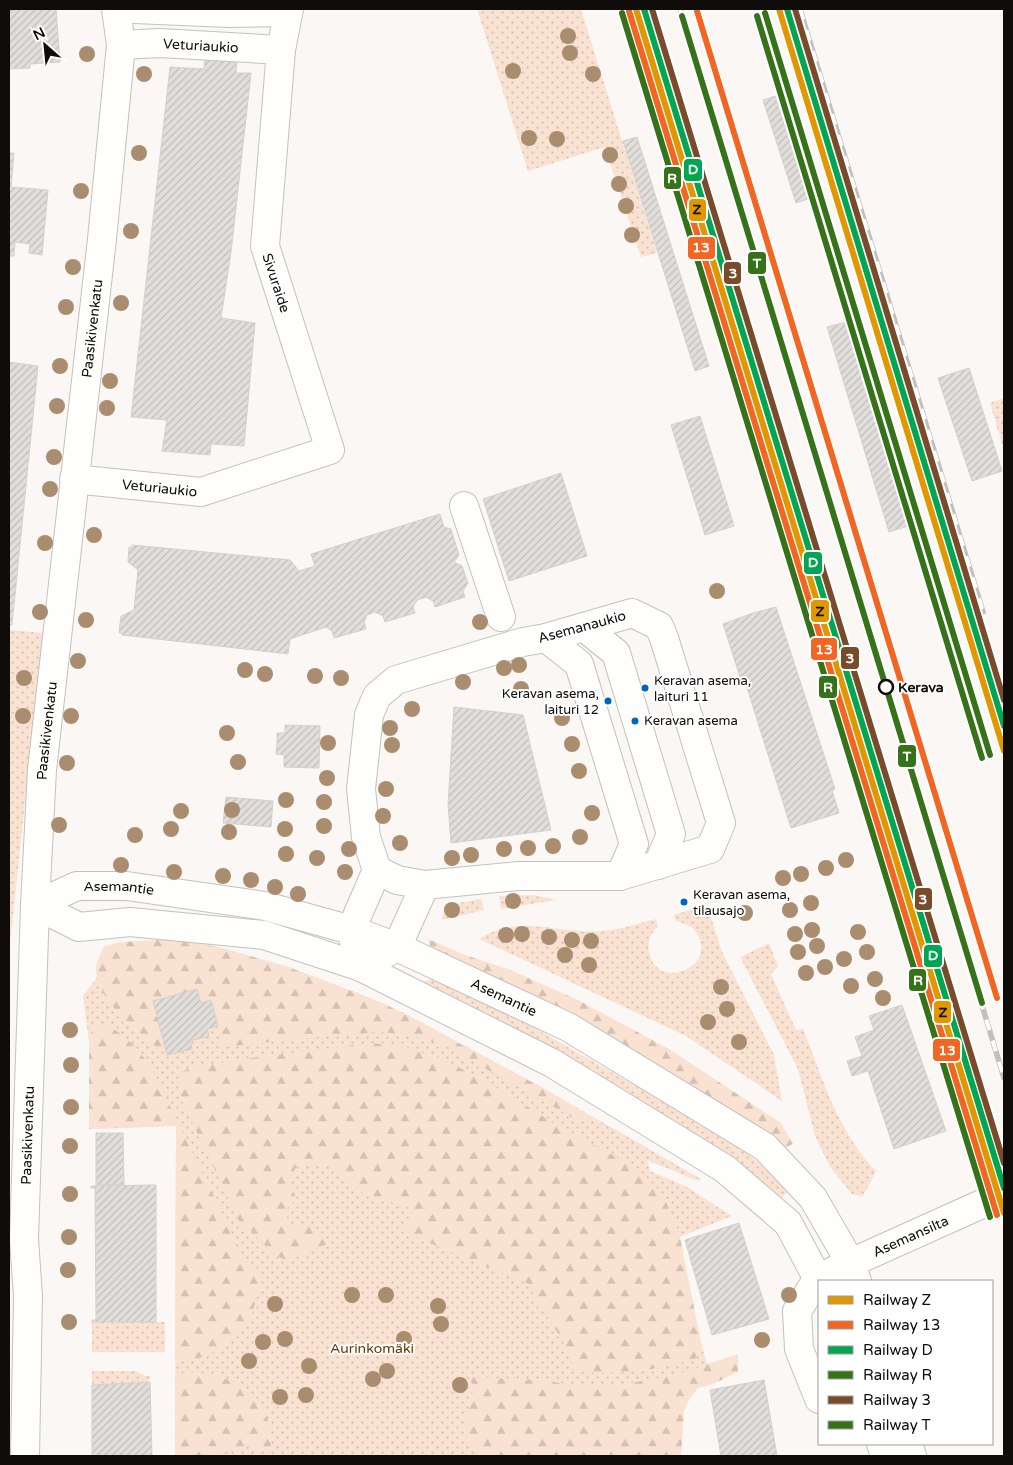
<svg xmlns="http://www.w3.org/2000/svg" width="1013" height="1465" font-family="'Varela Round',sans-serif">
<defs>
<pattern id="grass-dots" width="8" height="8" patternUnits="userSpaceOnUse" patternTransform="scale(1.25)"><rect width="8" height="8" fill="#f9e2d1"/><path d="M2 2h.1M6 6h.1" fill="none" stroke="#d4c1b2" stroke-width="1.8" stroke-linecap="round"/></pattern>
<pattern id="forest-firs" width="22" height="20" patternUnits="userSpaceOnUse" patternTransform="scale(1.25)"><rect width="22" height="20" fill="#f9e2d1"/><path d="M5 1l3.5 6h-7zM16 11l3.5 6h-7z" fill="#d4c1b2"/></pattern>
<pattern id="building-hatch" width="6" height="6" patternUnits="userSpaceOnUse" patternTransform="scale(1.25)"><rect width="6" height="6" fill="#e1dedb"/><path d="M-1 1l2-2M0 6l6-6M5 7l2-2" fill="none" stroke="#c0bdbb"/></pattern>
</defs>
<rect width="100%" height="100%" fill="#fbf7f4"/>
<!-- grass -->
<path fill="url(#grass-dots)" d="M477 9H581L657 253 641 257 605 147 528 171Z
M1004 398V450L990 403Z
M9 630 43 633 9 953Z
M533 895 556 900 501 909 499 896Z
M481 899 484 910 441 920 447 905Z
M707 905 722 952 774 1055 782 1101 686 1036 479 939C518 913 561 935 603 931 620 930 639 923 656 919L658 926C651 933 647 941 649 951 656 995 726 965 692 927L675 920 674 915Z
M121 942 218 947 288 967 355 992 406 1014 543 1088 701 1179 698 1181 647 1160 650 1171 685 1186 732 1216 680 1237 663 1194 655 1187 711 1377 669 1387 680 1456H175L176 1126 89 1129V1041L83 996 98 976 96 967 104 947Z
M769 943 778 966 771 974 796 1030 803 1029C823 1079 838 1132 876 1171L863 1196 852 1194 830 1167 815 1136 798 1069 740 957Z
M436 978 507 1012 740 1146 789 1191 779 1200 421 982Z
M92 1322H165V1352H92Z
M92 1371H136L145 1376H151L149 1382 92 1385Z"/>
<!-- forest -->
<path fill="url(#forest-firs)" d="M177 939 218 947 288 967 383 1003 543 1088 591 1117 580 1122 442 1044 403 1034 380 1032 340 1035 222 1047 211 1001 201 1003 197 989 153 1001 165 1047 158 1049C135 1027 98 1003 96 969 96 962 101 953 104 947L121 942Z
M428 939 465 955 508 969 578 1000 669 1049 781 1123 793 1144 779 1150 432 952Z
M98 1023C122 1029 137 1048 151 1067L244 1258 262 1279 252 1314 243 1327 209 1356 175 1362 176 1126 89 1129V1041L93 1029Z
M371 1043 406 1047 439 1058 479 1077 560 1127 637 1168 663 1194 680 1237 702 1347 695 1359C656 1370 614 1377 573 1370L570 1353 527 1283 400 1231 414 1219 410 1208 367 1196 326 1164 297 1165 290 1179 296 1199 284 1212 293 1227C311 1225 319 1229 329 1243L287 1261 272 1253 249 1229 244 1231 181 1099 178 1083 179 1073 190 1068 243 1059Z
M738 1354V1372L713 1384 698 1388 690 1398 684 1411 681 1456H477C447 1417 482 1407 470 1377L540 1380 587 1387 619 1385 675 1375Z
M196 1372C246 1379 275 1401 271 1455L247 1445 220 1456H175V1374Z"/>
<!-- building -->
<path fill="url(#building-hatch)" stroke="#d4d0ce" d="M9 9H56L60 62 30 64V68L9 69Z
M205 56 237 59 236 73H251L231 252 221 318 255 323 244 446 211 444 210 455 162 451 167 420 131 417 170 67 204 69Z
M775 96 808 199 796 203 763 100Z
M637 137 709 366 695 371 623 141Z
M9 153H14L11 187 48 190 42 255 29 253 30 244 15 242 14 256H9Z
M846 322 908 526 889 532 827 327Z
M9 362 38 366 12 625H9Z
M969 368 1002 471 972 481 938 378Z
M700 416 734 526 705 535 671 425Z
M561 473 587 556 509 581 483 499Z
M440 514 444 527 451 529 459 555 454 562 462 566 468 583 463 591 465 597 435 607 433 601 426 597 417 600 413 607 415 613 385 622 383 616 375 612 367 615 364 622 366 629 334 638 332 631 326 627 290 639 288 654 122 635V633H119L121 616 134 610 138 570 128 562 129 547 132 548V545L290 560 299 571 315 566 311 554Z
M776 607 835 789 832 790 839 813 791 828 744 678 741 680 723 624 753 613Z
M454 707 523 715 551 830 451 843 448 804Z
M285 725 320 726 319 768 284 767V755L276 754 277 742V733H285Z
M226 797 273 801 271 827 223 823Z
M197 989 201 1003 211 1000 218 1026 207 1029 209 1036 190 1041 192 1049 167 1055 153 1001Z
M902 1005 946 1131 894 1149 868 1071 852 1076 847 1061 862 1056 855 1037 874 1030 869 1016Z
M96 1133H123L124 1185H96Z
M156 1185V1322H92V1320H96L95 1188H91V1186Z
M739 1223 769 1319 712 1335 685 1240Z
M764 1380 777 1456H721L710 1390Z
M150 1382 152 1456H92V1385Z"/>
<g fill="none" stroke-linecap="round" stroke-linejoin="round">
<!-- minor casing -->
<g stroke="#c4c1bf" stroke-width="30">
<g id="minor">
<path d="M134 9 229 13 288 12"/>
<path id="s1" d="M121 45 160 43 281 50"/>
<path id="s2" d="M74 479 201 492 330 450 265 246 281 50 289 9"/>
<path d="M464 506 501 617"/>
<path d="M632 613 659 626 664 638 721 823 710 849 620 876H518L425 885 397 947 361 967 351 930 377 870 366 837 361 789 369 715 377 696 396 680 523 642 546 638Z"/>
<path d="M584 627 616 653 671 834 658 865"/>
<path d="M546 638 579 664 634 844 620 876"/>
<path d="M377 870 397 880 425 885"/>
<path id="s3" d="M35 905 77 886H127L265 906 351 930 397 947 568 1027 765 1147 813 1198 850 1262 857 1281"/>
<path d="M35 905 79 927 130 922 264 935 361 967 552 1063 725 1169 788 1223 819 1281"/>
<path id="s4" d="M833 1271 1004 1194"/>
<path d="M818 1278 797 1311 799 1349 819 1399"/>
<path d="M881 1444 885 1456"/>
<path d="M908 1444 912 1456"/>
<path id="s5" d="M25 1456 28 1296 24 1239 35 905 42 770 102 239 121 45 116 9"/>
</g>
</g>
<!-- minor -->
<use href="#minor" stroke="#fefefd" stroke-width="28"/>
<!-- rail casing -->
<g stroke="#c0c0bf" stroke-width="5.5">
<path id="rail" d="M680 9 1004 1078
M800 9 983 612"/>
</g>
<!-- rail -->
<use href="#rail" stroke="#fff" stroke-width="4" stroke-dasharray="11" stroke-linecap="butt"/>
<!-- rail-1 casing -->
<g stroke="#fff" stroke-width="10">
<path id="rail-1" d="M636 9 1004 1213
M779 9 1004 751"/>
</g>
<!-- rail-2 casing -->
<g stroke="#fff" stroke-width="10">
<path id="rail-2" d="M629 11 997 1215
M697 11 997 998"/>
</g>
<!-- rail-3 casing -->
<g stroke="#fff" stroke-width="10">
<path id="rail-3" d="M644 9 1004 1188
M787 9 1004 726"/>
</g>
<!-- rail-4 casing -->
<g stroke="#fff" stroke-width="10">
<path id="rail-4" d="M622 13 990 1217
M765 13 990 755"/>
</g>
<!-- rail-5 casing -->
<g stroke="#fff" stroke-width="10">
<path id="rail-5" d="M652 9 1004 1163
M795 9 1004 700"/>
</g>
<!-- rail-6 casing -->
<g stroke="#fff" stroke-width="10">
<path id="rail-6" d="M682 16 982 1003
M757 16 982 758"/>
</g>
<!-- rail-1 -->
<use href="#rail-1" stroke="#e09701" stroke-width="6"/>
<!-- rail-2 -->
<use href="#rail-2" stroke="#f26522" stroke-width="6"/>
<!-- rail-3 -->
<use href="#rail-3" stroke="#00a651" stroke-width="6"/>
<!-- rail-4 -->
<use href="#rail-4" stroke="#357219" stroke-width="6"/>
<!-- rail-5 -->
<use href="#rail-5" stroke="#7a4b2a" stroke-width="6"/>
<!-- rail-6 -->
<use href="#rail-6" stroke="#357219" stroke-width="6"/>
</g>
<!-- trees -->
<g fill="#aa8c6e">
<circle cx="568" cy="36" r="8"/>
<circle cx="570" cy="53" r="8"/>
<circle cx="87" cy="54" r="8"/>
<circle cx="513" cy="71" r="8"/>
<circle cx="144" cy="74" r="8"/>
<circle cx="593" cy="74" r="8"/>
<circle cx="529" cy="138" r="8"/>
<circle cx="557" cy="139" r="8"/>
<circle cx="139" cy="153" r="8"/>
<circle cx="610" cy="155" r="8"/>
<circle cx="619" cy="184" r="8"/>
<circle cx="81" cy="191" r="8"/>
<circle cx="626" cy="206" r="8"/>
<circle cx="131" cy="231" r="8"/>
<circle cx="632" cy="235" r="8"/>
<circle cx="73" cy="267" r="8"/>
<circle cx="121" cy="303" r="8"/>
<circle cx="66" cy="307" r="8"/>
<circle cx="60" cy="366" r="8"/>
<circle cx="110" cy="381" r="8"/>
<circle cx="57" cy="406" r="8"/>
<circle cx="107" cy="408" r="8"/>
<circle cx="54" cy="457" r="8"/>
<circle cx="50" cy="489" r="8"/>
<circle cx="94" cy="535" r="8"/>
<circle cx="45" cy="543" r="8"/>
<circle cx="717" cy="591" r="8"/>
<circle cx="40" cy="612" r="8"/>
<circle cx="86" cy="620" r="8"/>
<circle cx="480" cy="622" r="8"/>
<circle cx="78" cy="661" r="8"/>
<circle cx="519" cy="665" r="8"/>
<circle cx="504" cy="668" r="8"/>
<circle cx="245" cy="670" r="8"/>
<circle cx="265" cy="674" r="8"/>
<circle cx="315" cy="676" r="8"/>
<circle cx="24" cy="678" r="8"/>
<circle cx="341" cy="678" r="8"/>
<circle cx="463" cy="682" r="8"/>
<circle cx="521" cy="689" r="8"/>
<circle cx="412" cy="709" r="8"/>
<circle cx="23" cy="716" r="8"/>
<circle cx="71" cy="716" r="8"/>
<circle cx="562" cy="718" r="8"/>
<circle cx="390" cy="728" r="8"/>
<circle cx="227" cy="733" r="8"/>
<circle cx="328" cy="743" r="8"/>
<circle cx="572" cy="744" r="8"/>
<circle cx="392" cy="745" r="8"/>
<circle cx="238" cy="762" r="8"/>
<circle cx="67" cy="763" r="8"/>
<circle cx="579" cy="771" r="8"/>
<circle cx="327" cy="778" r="8"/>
<circle cx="386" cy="789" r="8"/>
<circle cx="286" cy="800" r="8"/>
<circle cx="324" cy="802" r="8"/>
<circle cx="232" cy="810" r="8"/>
<circle cx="181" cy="811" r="8"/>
<circle cx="592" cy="813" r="8"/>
<circle cx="383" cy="816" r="8"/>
<circle cx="59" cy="825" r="8"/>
<circle cx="324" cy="826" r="8"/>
<circle cx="171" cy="829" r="8"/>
<circle cx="285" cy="829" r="8"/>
<circle cx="229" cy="832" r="8"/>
<circle cx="135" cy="835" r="8"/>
<circle cx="580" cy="837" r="8"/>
<circle cx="400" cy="843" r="8"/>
<circle cx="553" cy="846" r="8"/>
<circle cx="528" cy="848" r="8"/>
<circle cx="349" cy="849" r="8"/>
<circle cx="504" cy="849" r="8"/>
<circle cx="286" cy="854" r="8"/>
<circle cx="471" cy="855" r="8"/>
<circle cx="317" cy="858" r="8"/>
<circle cx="452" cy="858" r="8"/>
<circle cx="846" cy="860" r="8"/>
<circle cx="121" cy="865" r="8"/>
<circle cx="826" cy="868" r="8"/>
<circle cx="174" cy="872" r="8"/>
<circle cx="345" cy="872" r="8"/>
<circle cx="801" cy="874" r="8"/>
<circle cx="223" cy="876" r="8"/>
<circle cx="783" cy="878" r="8"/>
<circle cx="251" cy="880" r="8"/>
<circle cx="275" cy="887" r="8"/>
<circle cx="298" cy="894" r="8"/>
<circle cx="513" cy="901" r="8"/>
<circle cx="811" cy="903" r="8"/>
<circle cx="452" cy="910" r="8"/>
<circle cx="790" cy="910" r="8"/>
<circle cx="745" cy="913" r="8"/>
<circle cx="812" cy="930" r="8"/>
<circle cx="858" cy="932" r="8"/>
<circle cx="522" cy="934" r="8"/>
<circle cx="795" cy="934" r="8"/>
<circle cx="506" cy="935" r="8"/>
<circle cx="549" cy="937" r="8"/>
<circle cx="572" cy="940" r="8"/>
<circle cx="591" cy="941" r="8"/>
<circle cx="817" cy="946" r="8"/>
<circle cx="798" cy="952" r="8"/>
<circle cx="867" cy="952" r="8"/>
<circle cx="565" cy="955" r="8"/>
<circle cx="844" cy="959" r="8"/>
<circle cx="589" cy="965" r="8"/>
<circle cx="825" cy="967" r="8"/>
<circle cx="806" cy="973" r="8"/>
<circle cx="875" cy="979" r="8"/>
<circle cx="851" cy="986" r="8"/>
<circle cx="721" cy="987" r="8"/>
<circle cx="883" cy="998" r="8"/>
<circle cx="727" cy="1009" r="8"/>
<circle cx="708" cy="1022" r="8"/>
<circle cx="70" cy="1030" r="8"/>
<circle cx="739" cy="1042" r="8"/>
<circle cx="71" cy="1065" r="8"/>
<circle cx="71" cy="1107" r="8"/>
<circle cx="70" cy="1146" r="8"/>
<circle cx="70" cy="1194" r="8"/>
<circle cx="69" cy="1237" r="8"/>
<circle cx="68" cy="1270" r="8"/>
<circle cx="352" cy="1295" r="8"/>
<circle cx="386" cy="1295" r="8"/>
<circle cx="789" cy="1295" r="8"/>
<circle cx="275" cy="1304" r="8"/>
<circle cx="438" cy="1306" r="8"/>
<circle cx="69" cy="1322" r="8"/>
<circle cx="441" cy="1324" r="8"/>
<circle cx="285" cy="1339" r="8"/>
<circle cx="404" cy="1339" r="8"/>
<circle cx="762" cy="1340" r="8"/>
<circle cx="263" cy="1342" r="8"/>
<circle cx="249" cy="1361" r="8"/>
<circle cx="309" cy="1366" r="8"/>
<circle cx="387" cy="1371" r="8"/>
<circle cx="373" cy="1379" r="8"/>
<circle cx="460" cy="1385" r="8"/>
<circle cx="306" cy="1395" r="8"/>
<circle cx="280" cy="1397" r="8"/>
</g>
<!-- markers -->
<circle fill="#fff" stroke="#0f0c0a" stroke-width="2.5" cx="886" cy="687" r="7"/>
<g fill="#0065bd" stroke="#fff" stroke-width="2">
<circle cx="645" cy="688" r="4.5"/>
<circle cx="608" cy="701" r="4.5"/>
<circle cx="635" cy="721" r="4.5"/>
<circle cx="684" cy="902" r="4.5"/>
</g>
<g text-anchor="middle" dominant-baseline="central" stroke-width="4" stroke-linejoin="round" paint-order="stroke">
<!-- bus labels -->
<g font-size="13" fill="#0f0c0a" stroke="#fff" text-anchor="start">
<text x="654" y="681">Keravan asema,<tspan x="654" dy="16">laituri 11</tspan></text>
<text x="599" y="694" text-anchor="end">Keravan asema,<tspan x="599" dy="16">laituri 12</tspan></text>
<text x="644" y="721">Keravan asema</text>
<text x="693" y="895">Keravan asema,<tspan x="693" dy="16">tilausajo</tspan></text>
</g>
<!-- street labels -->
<g font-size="14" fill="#0f0c0a" stroke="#fff">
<text stroke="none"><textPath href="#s1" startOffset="80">Veturiaukio</textPath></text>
<text transform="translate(276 283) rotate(72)">Sivuraide</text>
<text stroke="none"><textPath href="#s5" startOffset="1131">Paasikivenkatu</textPath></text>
<text stroke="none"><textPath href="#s2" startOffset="86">Veturiaukio</textPath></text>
<text transform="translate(582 627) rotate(-15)">Asemanaukio</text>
<text stroke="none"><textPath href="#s5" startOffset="726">Paasikivenkatu</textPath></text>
<text stroke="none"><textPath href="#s3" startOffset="88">Asemantie</textPath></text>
<text stroke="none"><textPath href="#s3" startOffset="492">Asemantie</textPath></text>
<text stroke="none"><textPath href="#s5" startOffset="321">Paasikivenkatu</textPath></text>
<text stroke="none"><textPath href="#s4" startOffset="85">Asemansilta</textPath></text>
</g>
<!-- stop labels -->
<g font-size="14" font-weight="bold" fill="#0f0c0a" stroke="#fff" text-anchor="start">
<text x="898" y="687">Kerava</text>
</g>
<!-- park labels -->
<g font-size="14" fill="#673500" stroke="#fff">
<text x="372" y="1348">Aurinkomäki</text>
</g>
</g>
<g stroke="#fff" stroke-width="2">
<rect x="683" y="158" width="20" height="24" rx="5" fill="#00a651"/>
<rect x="663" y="166" width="19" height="24" rx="5" fill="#357219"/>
<rect x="688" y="198" width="19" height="24" rx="5" fill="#e09701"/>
<rect x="687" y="236" width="29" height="24" rx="5" fill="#f26522"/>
<rect x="747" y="251" width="20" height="24" rx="5" fill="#357219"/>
<rect x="723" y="261" width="19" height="24" rx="5" fill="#7a4b2a"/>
<rect x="803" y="551" width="20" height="24" rx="5" fill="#00a651"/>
<rect x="810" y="599" width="20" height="24" rx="5" fill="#e09701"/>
<rect x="810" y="637" width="28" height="24" rx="5" fill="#f26522"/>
<rect x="840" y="646" width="20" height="24" rx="5" fill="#7a4b2a"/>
<rect x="818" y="675" width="20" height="24" rx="5" fill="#357219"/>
<rect x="897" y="744" width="20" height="24" rx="5" fill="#357219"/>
<rect x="914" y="887" width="19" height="24" rx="5" fill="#7a4b2a"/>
<rect x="923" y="944" width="20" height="24" rx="5" fill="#00a651"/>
<rect x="908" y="968" width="19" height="24" rx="5" fill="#357219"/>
<rect x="933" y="1000" width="19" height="24" rx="5" fill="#e09701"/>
<rect x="932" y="1038" width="29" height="24" rx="5" fill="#f26522"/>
</g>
<g font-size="14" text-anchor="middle" font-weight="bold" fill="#fff">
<text x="693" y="174">D</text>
<text x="672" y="183">R</text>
<text x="701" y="252">13</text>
<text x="757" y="268">T</text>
<text x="733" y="278">3</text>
<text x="813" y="567">D</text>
<text x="824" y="654">13</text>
<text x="850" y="663">3</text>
<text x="828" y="692">R</text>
<text x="907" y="761">T</text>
<text x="923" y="904">3</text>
<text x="933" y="960">D</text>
<text x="918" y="985">R</text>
<text x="947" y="1055">13</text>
</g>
<g font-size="14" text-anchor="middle" font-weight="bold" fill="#111">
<text x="697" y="214">Z</text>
<text x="820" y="616">Z</text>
<text x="943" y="1017">Z</text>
</g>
<!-- border -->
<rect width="1013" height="1465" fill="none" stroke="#0f0c0a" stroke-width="20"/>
<!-- legend -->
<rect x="818" y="1280" width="175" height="165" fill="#ffffff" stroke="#9f9e9d"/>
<rect x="828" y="1296" width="25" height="8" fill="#e09701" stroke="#9f9e9d"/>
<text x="863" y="1305" font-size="15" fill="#0f0c0a">Railway Z</text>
<rect x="828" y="1321" width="25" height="8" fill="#f26522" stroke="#9f9e9d"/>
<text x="863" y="1330" font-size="15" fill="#0f0c0a">Railway 13</text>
<rect x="828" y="1346" width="25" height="8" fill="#00a651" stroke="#9f9e9d"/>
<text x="863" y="1355" font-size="15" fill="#0f0c0a">Railway D</text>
<rect x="828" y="1371" width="25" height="8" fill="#357219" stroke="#9f9e9d"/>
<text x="863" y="1380" font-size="15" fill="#0f0c0a">Railway R</text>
<rect x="828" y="1396" width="25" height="8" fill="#7a4b2a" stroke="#9f9e9d"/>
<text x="863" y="1405" font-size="15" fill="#0f0c0a">Railway 3</text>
<rect x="828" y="1421" width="25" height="8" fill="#357219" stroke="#9f9e9d"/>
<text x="863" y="1430" font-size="15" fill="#0f0c0a">Railway T</text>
<!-- north arrow -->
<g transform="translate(45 45) rotate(333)" stroke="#ffffff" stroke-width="4" paint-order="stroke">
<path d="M0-4L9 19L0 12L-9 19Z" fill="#0f0c0a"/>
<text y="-8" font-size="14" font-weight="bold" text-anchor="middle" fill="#0f0c0a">N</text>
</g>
</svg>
